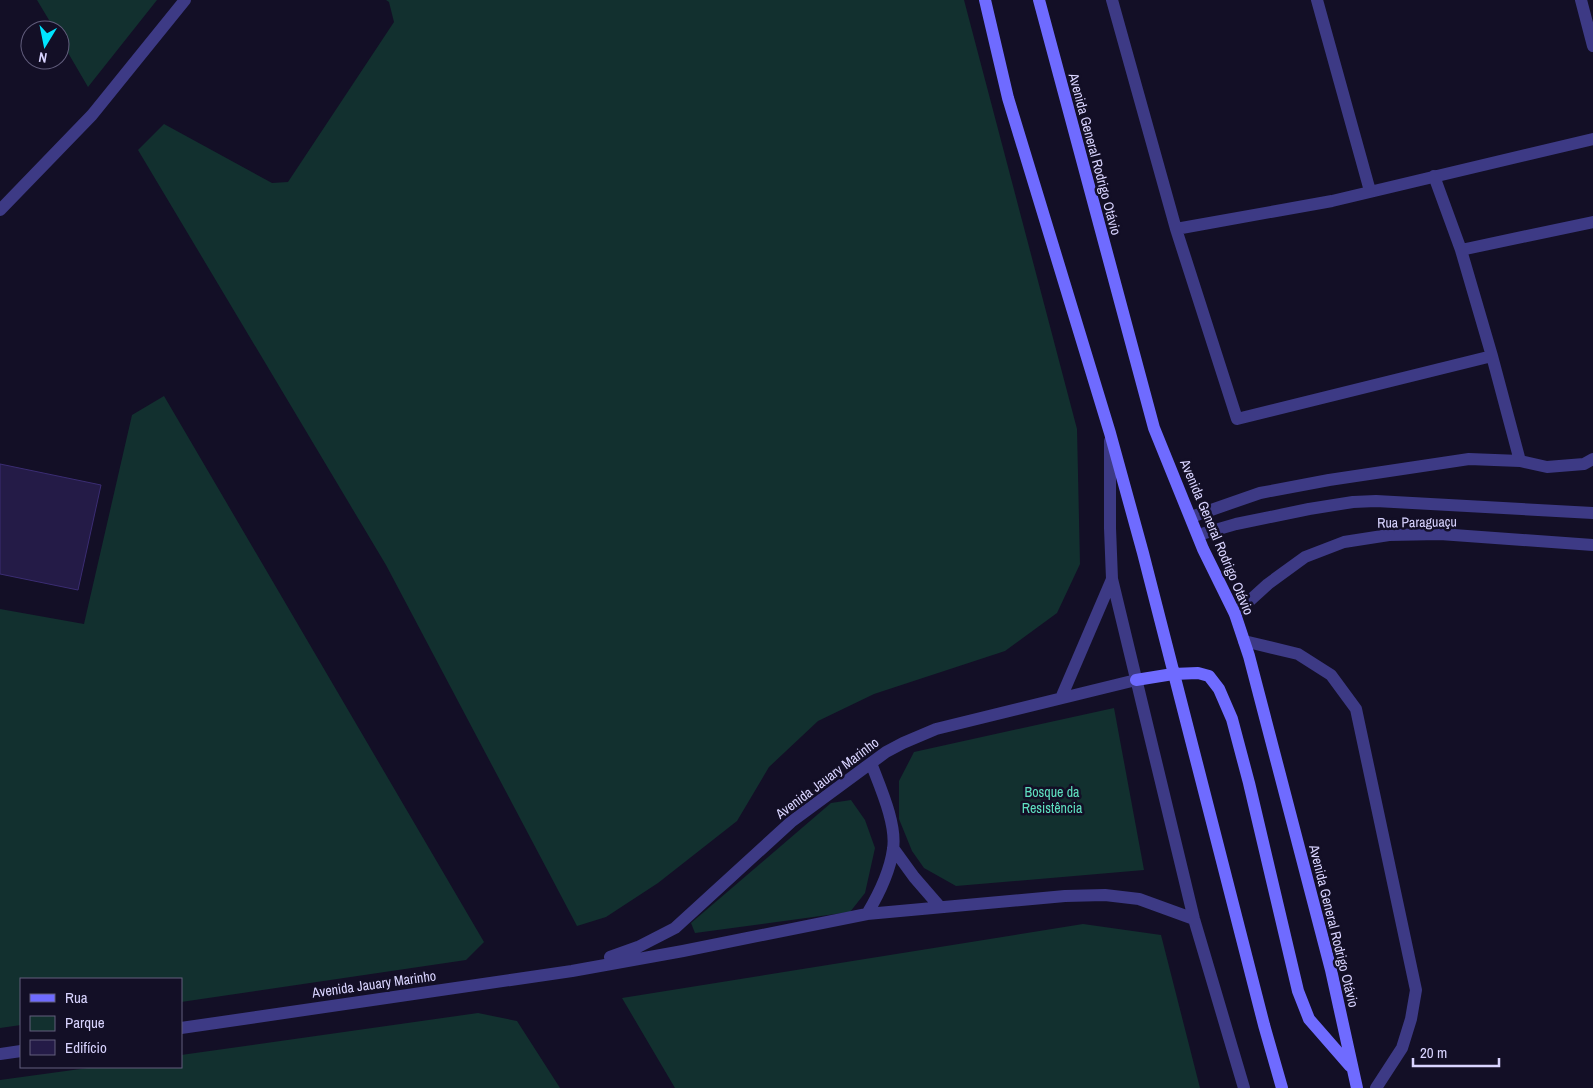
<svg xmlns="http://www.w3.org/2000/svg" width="1593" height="1088" font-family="'Archivo Narrow',sans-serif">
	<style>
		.green { fill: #12302f }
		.building { fill: #241b47; stroke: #3b2d73 }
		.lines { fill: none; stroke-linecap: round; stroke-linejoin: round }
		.service { stroke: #3d3a85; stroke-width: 12 }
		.minor { stroke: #3d3a85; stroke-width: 12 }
		.tertiary { stroke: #3d3a85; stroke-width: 12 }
		.secondary { stroke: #6f6bff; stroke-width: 12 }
		.labels { text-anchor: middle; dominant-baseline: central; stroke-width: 5; stroke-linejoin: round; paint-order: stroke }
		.street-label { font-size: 14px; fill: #d9d4ff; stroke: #130f26 }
		.park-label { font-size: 14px; fill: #5fe0c0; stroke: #130f26 }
	</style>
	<rect width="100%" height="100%" fill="#130f26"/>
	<path class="green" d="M37,0H157L88,87L60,39V30H55Z
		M386,0H964L1077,429L1080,564L1057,613L1005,651L874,694L818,721L769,767L737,821L658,883L606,917L577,926L386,565L138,150L164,124L272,183L288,182L394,22L389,2Z
		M164,396L484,942L466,960L181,1002V979H21V1025L0,1028V609L84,624L132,415Z
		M1114,708L1144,870L956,886L924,868L912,851L899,819V781L914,752Z
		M851,800L865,820L875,848L865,893L850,912L695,933L691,923L831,803Z
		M1083,924L1161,935L1200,1088H675L622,998Z
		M478,1013L517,1021L560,1088H0V1080L95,1067H181V1055Z"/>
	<path class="building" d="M0,464L101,485L78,590L0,574Z"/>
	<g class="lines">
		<path class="service" d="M1112,0L1176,229
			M1317,0L1370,191
			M1581,0L1593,46
			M1434,176L1461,250
			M0,210L92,115L185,0
			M1492,356L1237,419L1176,229L1332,201L1593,139
			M1520,461L1492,356L1461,250L1593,222
			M1191,517L1260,493L1329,480L1469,459L1520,461L1547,467L1584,464L1593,459
			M1198,535L1236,524L1309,509L1353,502L1376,501L1593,513
			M1244,641L1298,654L1331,675L1356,709L1416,990L1411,1019L1402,1048L1376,1088"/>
		<path class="minor" d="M1235,614L1268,584L1305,557L1344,542L1389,535L1440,534L1593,545"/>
		<path class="tertiary" d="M1110,441V528L1112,579L1194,919L1244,1088
			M1061,698L1112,579
			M893,848L914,877L940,907
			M867,914C879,894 890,872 893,849C897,824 880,787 871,763
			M610,957L638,947L675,928L791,822L886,752L903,743L936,729L1136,680
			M181,1028L572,971L683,951L867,914L1065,896L1105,895L1139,899L1194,919
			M0,1054L21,1051"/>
		<path class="secondary" d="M985,0L1008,98L1110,433L1143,553L1264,1025L1282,1088
			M1039,0L1154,428L1203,549L1235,614L1249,656L1331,970L1357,1088
			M1136,680L1173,674L1198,673L1209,676L1219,689L1232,719L1249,783L1298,991L1309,1019L1350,1066"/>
	</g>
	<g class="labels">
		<g class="street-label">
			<text transform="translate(1095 154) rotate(75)">Avenida General Rodrigo Otávio</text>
			<text transform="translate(1417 522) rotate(-1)">Rua Paraguaçu</text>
			<text transform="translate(1217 537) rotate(67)">Avenida General Rodrigo Otávio</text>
			<text transform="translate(827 778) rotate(-37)">Avenida Jauary Marinho</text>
			<text transform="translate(1334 926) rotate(76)">Avenida General Rodrigo Otávio</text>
			<text transform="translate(374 984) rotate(-8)">Avenida Jauary Marinho</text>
		</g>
		<g class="park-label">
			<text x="1052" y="792">Bosque da<tspan x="1052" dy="16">Resistência</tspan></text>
		</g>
	</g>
	<rect x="20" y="978" width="162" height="90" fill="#130f26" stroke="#625e7d"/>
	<rect x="30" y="994" width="25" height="8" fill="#6f6bff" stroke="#625e7d"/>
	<text x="65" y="1003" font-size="15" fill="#d9d4ff">Rua</text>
	<rect x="30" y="1016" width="25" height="15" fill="#12302f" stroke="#625e7d"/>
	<text x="65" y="1028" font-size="15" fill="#d9d4ff">Parque</text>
	<rect x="30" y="1040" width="25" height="15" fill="#241b47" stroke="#625e7d"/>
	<text x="65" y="1053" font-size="15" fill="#d9d4ff">Edifício</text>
	<g transform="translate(45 45) rotate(190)"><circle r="24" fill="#130f26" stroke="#625e7d"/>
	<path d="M0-4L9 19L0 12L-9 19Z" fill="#00e5ff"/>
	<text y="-8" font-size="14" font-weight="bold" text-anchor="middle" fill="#d9d4ff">N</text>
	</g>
	<path d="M1413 1058v8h86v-8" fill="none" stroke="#d9d4ff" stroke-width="2.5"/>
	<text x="1420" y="1058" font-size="15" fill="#d9d4ff" stroke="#130f26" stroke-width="4" paint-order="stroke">20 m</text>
</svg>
